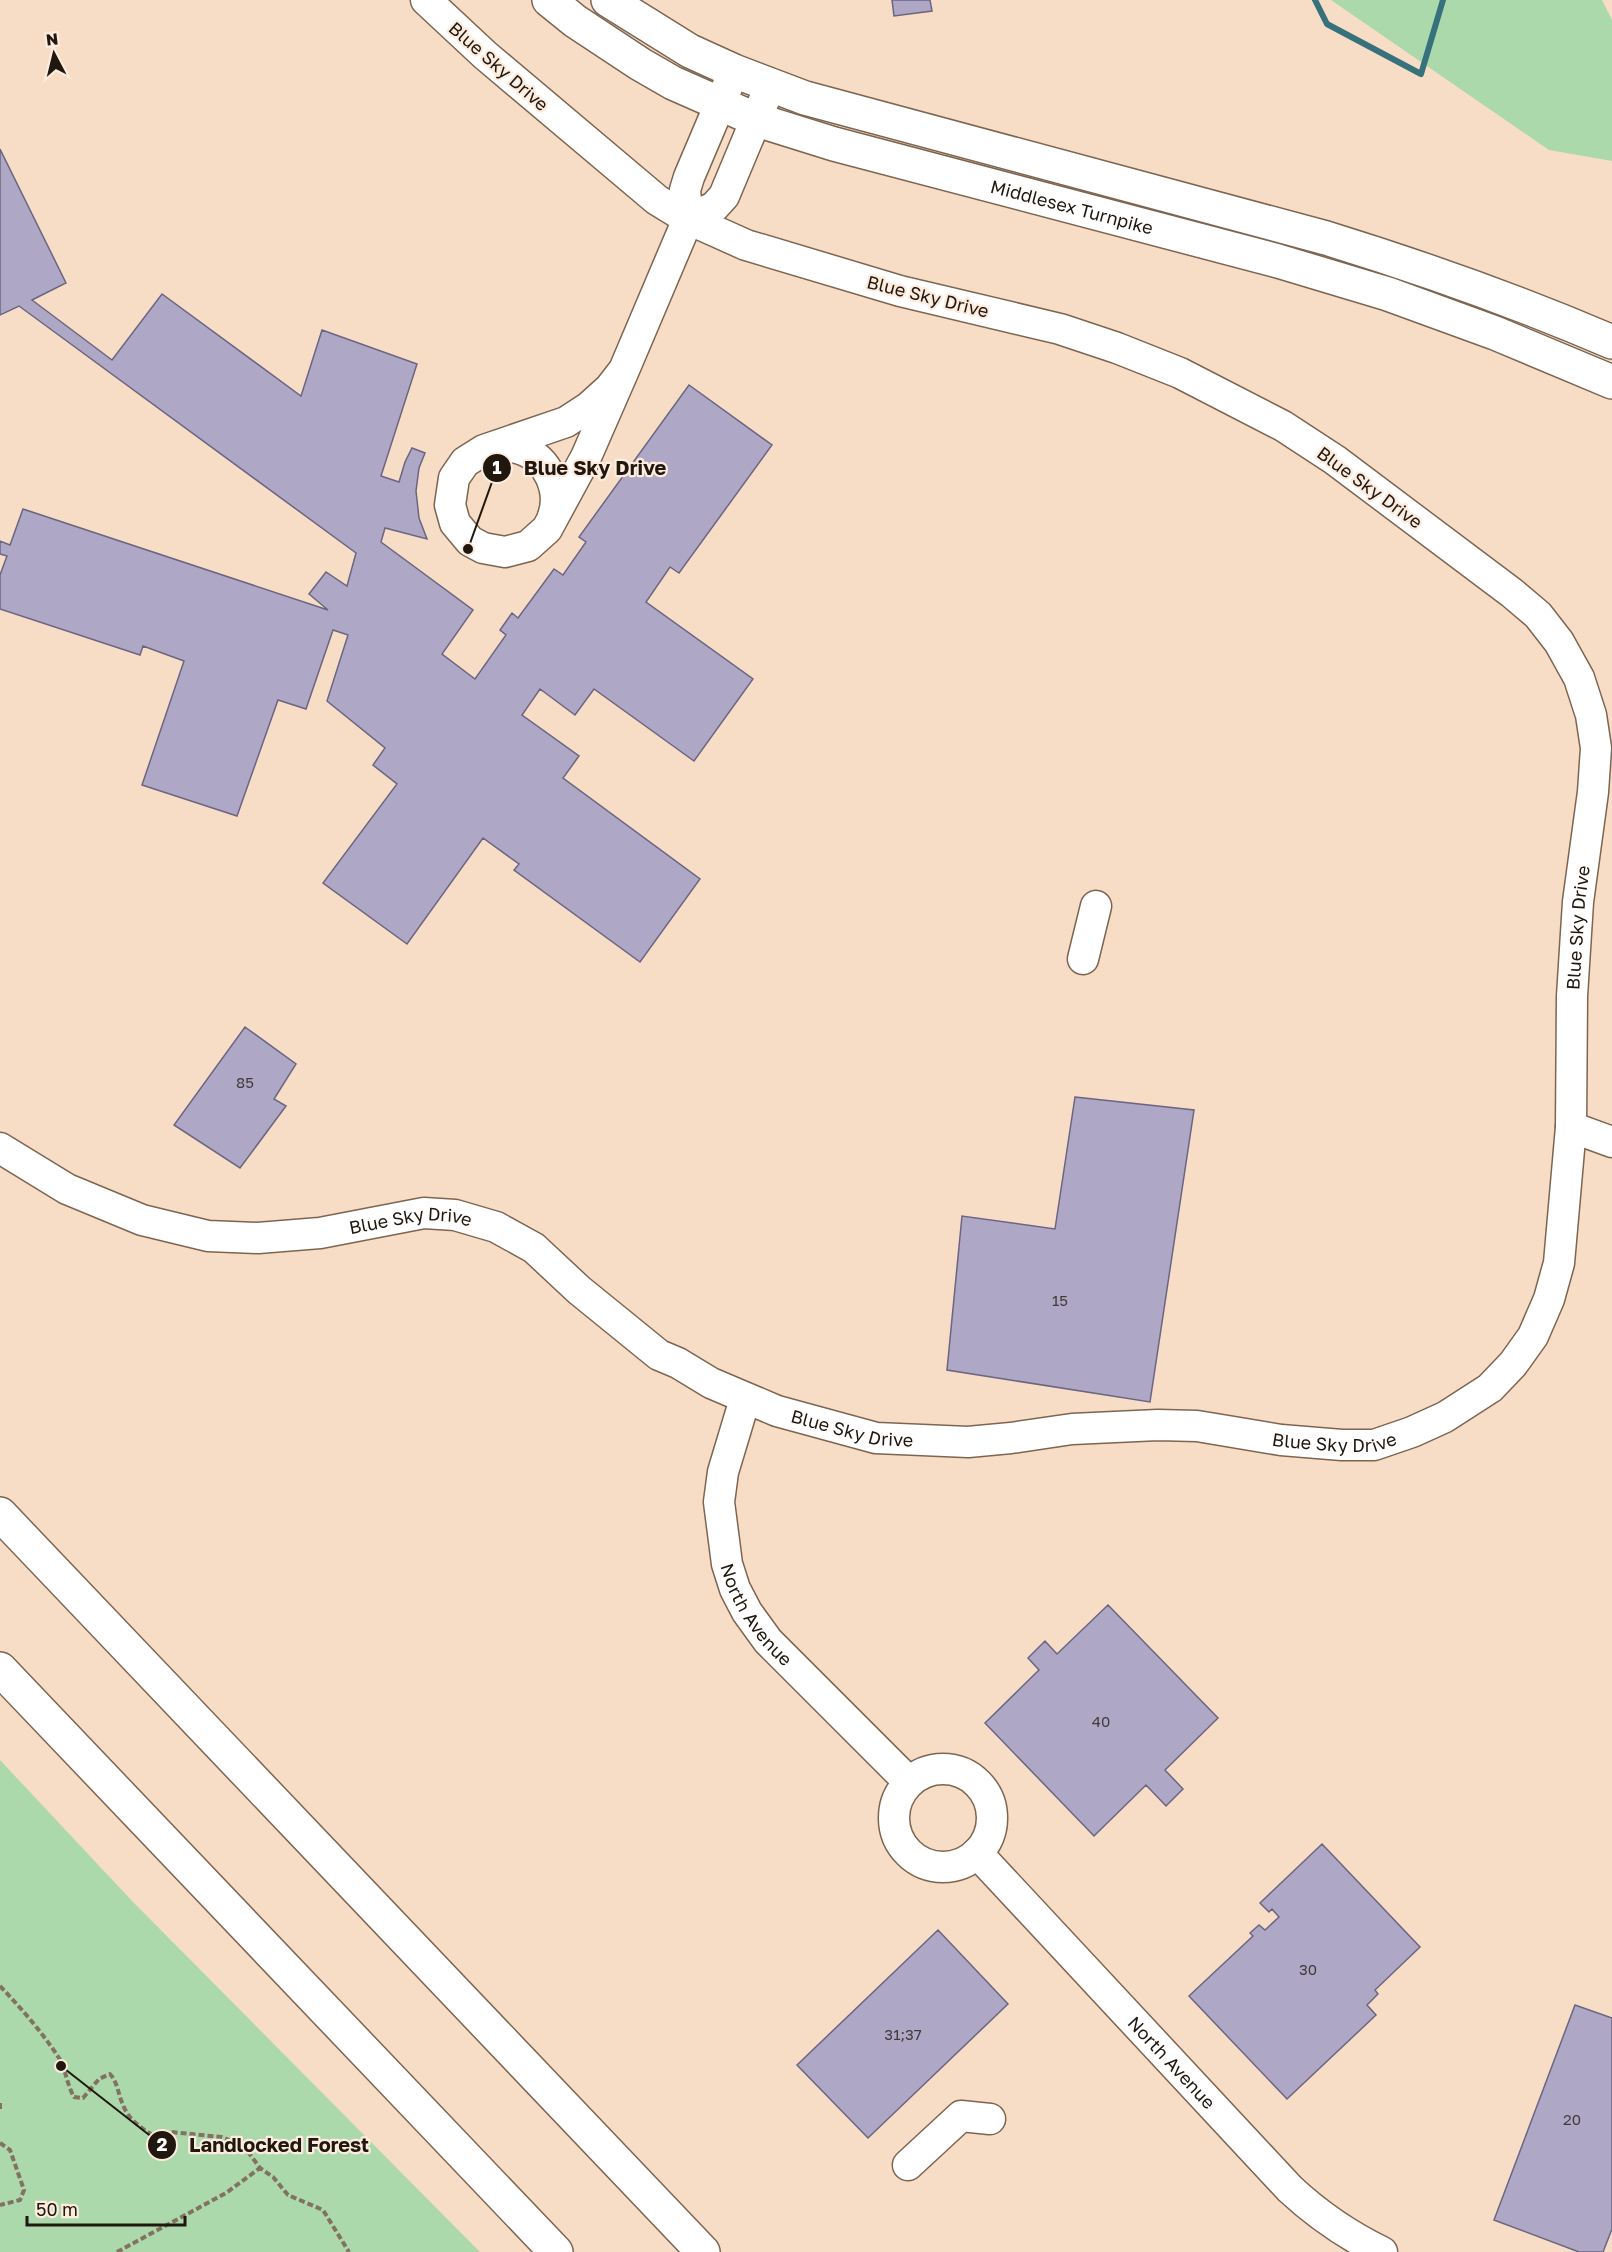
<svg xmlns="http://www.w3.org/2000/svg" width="1612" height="2252" font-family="'Golos Text',sans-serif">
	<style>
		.green { fill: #abd9ab }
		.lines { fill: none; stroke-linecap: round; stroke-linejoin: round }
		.stream { stroke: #36717c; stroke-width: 6 }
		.building { fill: #aea8c6; stroke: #6b6581; stroke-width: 1.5 }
		.minor-casing { stroke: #7d6551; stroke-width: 33 }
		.major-casing { stroke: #7d6551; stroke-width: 36 }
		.highway-casing { stroke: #7d6551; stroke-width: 36 }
		.path { stroke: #837162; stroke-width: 4; stroke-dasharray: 6 3; stroke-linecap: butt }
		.minor { stroke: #fff; stroke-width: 30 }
		.major { stroke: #fff; stroke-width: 33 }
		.highway { stroke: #fff; stroke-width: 33 }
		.labels { text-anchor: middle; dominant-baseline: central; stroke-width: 4.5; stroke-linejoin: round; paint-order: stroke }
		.number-label { font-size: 15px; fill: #443b3d }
		.street-label { font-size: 18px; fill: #20170f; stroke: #fdecde }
		.leader { fill: none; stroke: #20170f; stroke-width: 2 }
		.callout-dot { fill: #20170f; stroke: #fdecde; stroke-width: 2 }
		.mark-label { font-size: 18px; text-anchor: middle; font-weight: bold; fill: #fff }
		.callout-label { font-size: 20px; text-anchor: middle; font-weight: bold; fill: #20170f; stroke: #fdecde; stroke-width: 4.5; stroke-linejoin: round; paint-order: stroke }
	</style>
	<rect width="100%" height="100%" fill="#f8ddc6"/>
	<path class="green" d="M1331,0H1602L1612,20V161L1549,150Z
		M0,1760L133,1902L480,2252H0Z"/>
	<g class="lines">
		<path class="stream" d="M1315,0L1327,24L1421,74L1443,0"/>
	</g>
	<path class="building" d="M892,0H930L932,11L894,16Z
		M0,149L66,283L32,300L112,360L162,294L301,396L322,330L417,364L381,476L399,482L405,462L412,448L425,453L419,468L416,491L419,518L427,539L385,528L381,542L473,610L442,654L475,679L506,635L500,630L512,613L518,618L554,569L563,575L586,542L579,537L689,385L772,445L679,573L670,567L646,602L753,679L694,761L594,689L575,715L540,689L522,715L579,756L563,778L700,879L640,962L514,870L519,864L483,838L407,944L323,883L397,784L373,765L385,748L327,701L348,635L333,630L306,709L278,700L237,816L142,785L184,661L143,646L140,655L0,609V575L7,556L0,554V541L10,545L23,509L328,610L309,594L326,572L347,586L356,553L19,306L0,315Z
		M245,1027L296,1064L274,1099L286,1106L240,1168L174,1125Z
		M1075,1097L1194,1110L1150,1402L947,1370L962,1216L1055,1229Z
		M1108,1605L1218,1718L1165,1770L1183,1789L1166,1806L1146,1785L1094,1836L985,1723L1039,1670L1028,1658L1045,1641L1057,1654Z
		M1322,1844L1420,1947L1375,1990L1378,1994L1367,2005L1376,2015L1287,2099L1189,1996L1253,1936L1250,1933L1259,1925L1265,1930L1279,1917L1272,1909L1269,1912L1260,1903Z
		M938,1930L1008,2004L868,2138L797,2065Z
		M1575,2005L1612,2018V2229L1603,2252H1579L1494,2220Z"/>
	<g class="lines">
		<g class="minor-casing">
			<g id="minor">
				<path d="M688,219L714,207L724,196L770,86"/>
				<path d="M624,370L610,388L589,407L566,422L484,450L465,462L454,478L450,505L455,523L470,541L483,548L505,552L528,546L547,529L586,457L624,370L688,219L685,190L689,177L734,71"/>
				<path d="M495,447C505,447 514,446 523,450C548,459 562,491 553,516"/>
				<path d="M1083,959L1096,906"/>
				<path d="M1571,1127L1612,1142"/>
				<path id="s1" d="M0,1148L67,1189L142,1220L208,1236L258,1238L320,1233L424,1213L455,1215L496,1227L534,1248L579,1290L659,1355L678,1363L711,1383L777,1411L876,1438L968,1442L1011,1438L1072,1429L1158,1425L1197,1426L1281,1440L1342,1445H1374L1412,1432L1445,1417L1490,1388L1513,1364L1533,1336L1549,1299L1559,1263L1571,1127L1572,996L1578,902L1593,792L1596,748L1591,715L1579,678L1559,642L1538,615L1512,593L1335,460L1283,426L1180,373L1117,348L1060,329L900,291L746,245L688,219L657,200L485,55L426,0"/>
				<path id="s2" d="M745,1399L723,1472L719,1502L727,1564L735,1589L747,1612L768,1641L909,1782"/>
				<circle cx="943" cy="1818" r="49"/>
				<path id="s3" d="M977,1853L1290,2189C1319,2216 1347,2235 1382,2252"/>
				<path d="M908,2165L961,2116L990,2119"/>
			</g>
		</g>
		<g class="major-casing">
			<g id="major">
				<path id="s4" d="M549,0L575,21L640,64L673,83L757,120L834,144L1278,261L1388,294L1495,333L1612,382"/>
				<path d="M608,0L690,51L734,71L805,98L1326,238C1423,268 1519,302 1612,342"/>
			</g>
		</g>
		<g class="highway-casing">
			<path id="highway" d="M0,1514L703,2252
				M0,1669L556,2252"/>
		</g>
		<path class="path" d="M0,1986C21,2008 42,2032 59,2058C66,2070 67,2085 74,2097L83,2098L99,2079L110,2074C118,2083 118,2094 123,2105C129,2121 143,2129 157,2138L171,2132L221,2137L243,2145L260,2168L273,2177L288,2195L323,2210L349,2252
			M0,2103V2109
			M0,2143L10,2150L24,2190L20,2200L0,2205
			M117,2252L226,2193L260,2168"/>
		<use href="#minor" class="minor"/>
		<use href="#major" class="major"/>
		<use href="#highway" class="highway"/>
	</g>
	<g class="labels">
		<g class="number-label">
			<text x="245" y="1082">85</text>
			<text x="1060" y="1300">15</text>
			<text x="1101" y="1721">40</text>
			<text x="1308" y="1969">30</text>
			<text x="903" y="2034">31;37</text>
			<text x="1572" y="2119">20</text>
		</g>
		<g class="street-label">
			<text transform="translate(499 66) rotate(41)">Blue Sky Drive</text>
			<text stroke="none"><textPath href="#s4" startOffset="568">Middlesex Turnpike</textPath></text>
			<text transform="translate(928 296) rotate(14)">Blue Sky Drive</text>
			<text transform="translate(1370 487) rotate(36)">Blue Sky Drive</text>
			<text stroke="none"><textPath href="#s1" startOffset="2073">Blue Sky Drive</textPath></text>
			<text stroke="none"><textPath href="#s1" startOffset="432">Blue Sky Drive</textPath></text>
			<text stroke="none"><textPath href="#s1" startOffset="936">Blue Sky Drive</textPath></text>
			<text stroke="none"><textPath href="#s1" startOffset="1422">Blue Sky Drive</textPath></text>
			<text stroke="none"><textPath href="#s2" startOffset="228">North Avenue</textPath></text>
			<text stroke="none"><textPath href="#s3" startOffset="286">North Avenue</textPath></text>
		</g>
	</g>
	<path class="leader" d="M468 549L497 468M61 2066L162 2145"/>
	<g class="callout-dot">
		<circle cx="468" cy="549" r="6"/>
		<circle cx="61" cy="2066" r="6"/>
		<circle cx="497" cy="468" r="15"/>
		<circle cx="162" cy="2145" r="15"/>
	</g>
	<g class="mark-label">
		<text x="497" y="474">1</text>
		<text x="162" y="2151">2</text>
	</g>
	<g class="callout-label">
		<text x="595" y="475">Blue Sky Drive</text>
		<text x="279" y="2152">Landlocked Forest</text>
	</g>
	<g transform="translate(54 54) rotate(353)" stroke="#fdecde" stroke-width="4.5" paint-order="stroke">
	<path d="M0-4.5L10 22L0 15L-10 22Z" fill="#20170f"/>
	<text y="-9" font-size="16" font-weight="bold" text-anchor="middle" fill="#20170f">N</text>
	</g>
	<path d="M27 2216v9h158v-9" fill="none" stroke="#20170f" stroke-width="3"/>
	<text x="36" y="2216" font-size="18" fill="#20170f" stroke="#fdecde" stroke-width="4.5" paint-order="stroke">50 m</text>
</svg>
